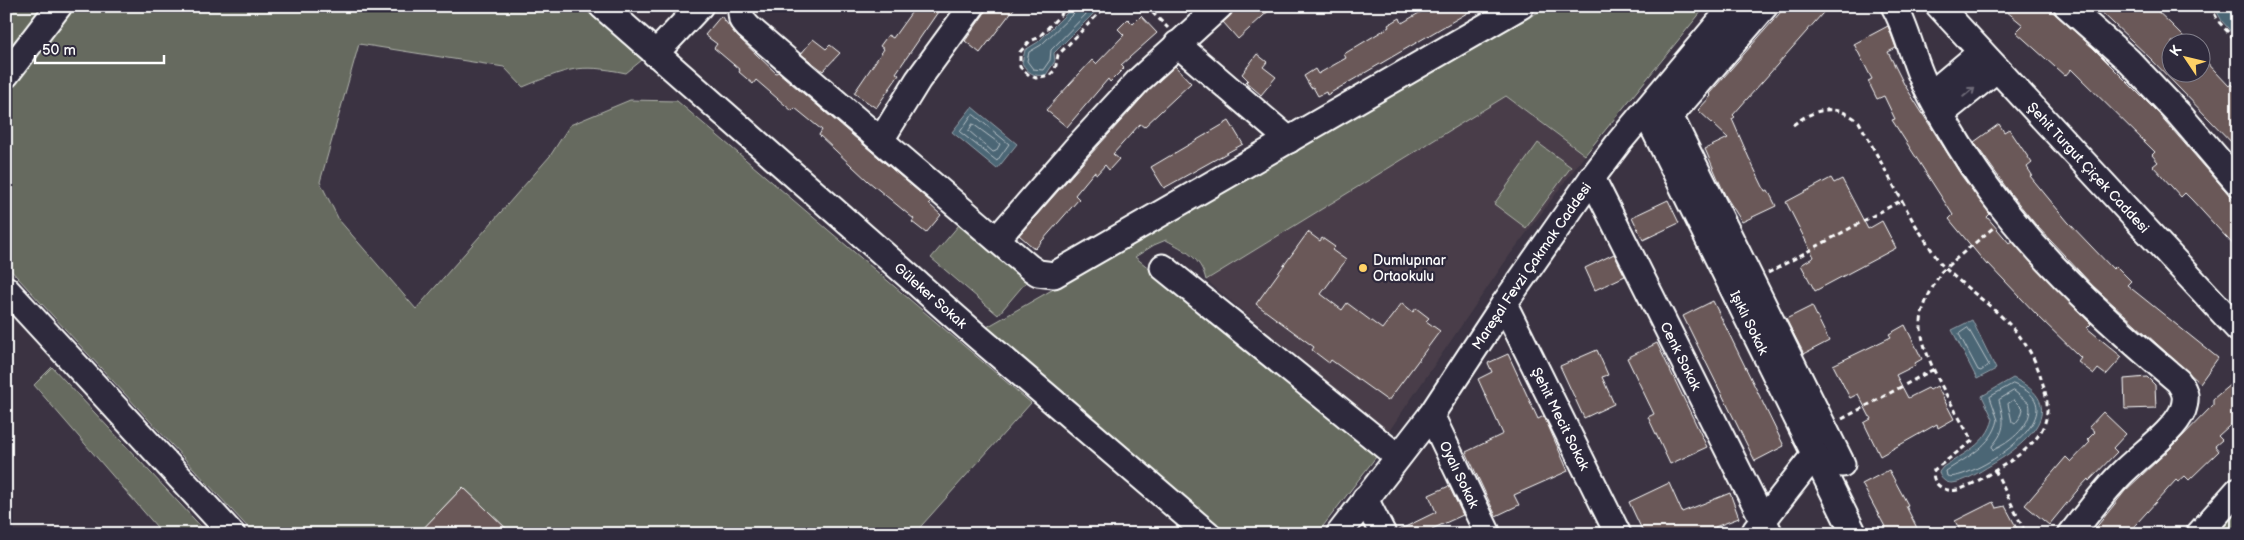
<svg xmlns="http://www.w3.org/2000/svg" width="2244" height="540" font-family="'Balsamiq Sans',sans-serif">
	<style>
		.built { fill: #493e49 }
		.green { fill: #666b5e; stroke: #b2b5ae }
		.water { fill: #4c6675; stroke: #94a3ac }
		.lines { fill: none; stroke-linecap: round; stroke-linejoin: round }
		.shore { stroke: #b7c2c8; stroke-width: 1 }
		.building { fill: #6a5958; stroke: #fff }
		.minor-casing { stroke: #fff; stroke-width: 29 }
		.path { stroke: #fff; stroke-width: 3; stroke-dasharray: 5 4; stroke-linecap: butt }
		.minor { stroke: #2f2a3d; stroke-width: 25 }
		.oneway { stroke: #6d6a77 }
		.poi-dot { fill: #ffd166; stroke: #2f2a3d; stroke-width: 2 }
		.labels { text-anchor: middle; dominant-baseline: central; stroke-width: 4.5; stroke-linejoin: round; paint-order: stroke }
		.street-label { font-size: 14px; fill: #fff; stroke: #2f2a3d }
		.poi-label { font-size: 14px; fill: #fff; stroke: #2f2a3d; text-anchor: start }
	</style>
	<rect width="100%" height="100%" fill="#3b3342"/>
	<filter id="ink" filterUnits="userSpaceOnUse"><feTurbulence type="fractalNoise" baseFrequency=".02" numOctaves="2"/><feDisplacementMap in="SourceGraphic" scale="10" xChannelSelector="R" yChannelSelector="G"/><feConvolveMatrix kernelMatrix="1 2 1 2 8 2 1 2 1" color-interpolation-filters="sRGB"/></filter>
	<g filter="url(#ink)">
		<path class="built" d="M1506,96L1585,155L1509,256L1387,434L1206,280Z"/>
		<path class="green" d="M6,6H581L642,60L626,73C578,63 567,69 523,87L504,67L359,44L320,182L339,220L416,309L550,156L570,125L630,100L677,101L1031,403L914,534H512L463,487L418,534H254L6,265Z
			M1549,6H1706L1585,155L1506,96L1206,280C1201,258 1185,250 1166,240L1154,245L1135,257L1379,453L1317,534H1226L987,327Z
			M1538,143L1571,167L1526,228L1494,204Z
			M959,225L1026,282L998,315L931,258Z
			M52,367L208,534H163L34,385Z
			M2238,509V534H2216Z"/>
		<path class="water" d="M1074,6H1101L1054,53L1055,61L1046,75C1034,77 1028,73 1022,63L1025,50L1038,42Z
			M2214,6H2238V40L2222,21Z
			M972,107L1017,144L997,169L952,132Z
			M1972,320L1996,369L1977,379L1952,330Z
			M2013,378C2072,406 2027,444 1991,465C1979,472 1965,482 1952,483C1945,483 1940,478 1939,472L1943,467C1963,454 1987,444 1993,419L1982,396Z"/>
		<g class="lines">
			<path class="shore" d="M1077,6L1075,12L1041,45L1029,52L1027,61L1033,69L1043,70L1050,60L1051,50L1094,6
				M974,115L1009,144L997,161L960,132L971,116Z
				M973,124L1000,144L996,151L993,152L969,131Z
				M1968,328L1989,365L1981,371L1978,370L1959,334Z
				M2013,384C2088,411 1966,484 1947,476L1946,471C1967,457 1992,446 1998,420L1990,397Z
				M2014,391L2029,403C2035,423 2010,443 1993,450L1992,446C2007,429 2004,420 1999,400Z
				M2014,400L2023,409L2021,416L2015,424L2012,422L2008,404Z"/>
		</g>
		<path class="building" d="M916,6H942L896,73L899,75L876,108L854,93L884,49L880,46L888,35L893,38Z
			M986,6H1016L980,53L965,41L984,14Z
			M1234,6H1274L1238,39L1223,22L1230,16Z
			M1431,6H1479L1327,95L1326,92L1318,96L1313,87L1311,88L1304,76L1315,69L1318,74L1346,58L1344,54L1389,27L1388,25L1400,18L1402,23Z
			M1786,6H1829L1733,115L1735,117L1732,119L1749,158L1765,191L1768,190L1776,206L1742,222L1725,195L1705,149L1728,138L1698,110L1711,96L1709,94Z
			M2000,6H2046L2092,47L2159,114L2238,205V250L2192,200L2185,193L2181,197L2153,166L2158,162L2152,155L2155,152L2071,69L2065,76L2016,32L2023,25Z
			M2095,6H2152L2171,24L2189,42H2172V72H2202V57L2229,86L2231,84L2238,92V149L2150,58Z
			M721,16L737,36L776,73L778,72L931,202L929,204L941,215L926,233L912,222L914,219L868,181L819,135L822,130L795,108L792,111L756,80L753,84L739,72L740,70L714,48L717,44L705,35Z
			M1141,16L1157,33L1121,65L1124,68L1110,82L1108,79L1067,127L1046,110L1092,60L1096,64L1124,35L1118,29L1128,19L1133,24Z
			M1888,26L1896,48L1888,52L1904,84L1961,175L1990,214L1987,217L2009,243L2012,241L2091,324L2087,328L2122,357L2106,375L2098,369L2094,374L2078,362L2081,358L2037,315L1988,263L1987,265L1949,219L1953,215L1892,120L1895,119L1884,96L1877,99L1868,81L1872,79L1854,44Z
			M813,39L826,49L830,45L840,53L823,71L801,54Z
			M1257,54L1267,62L1263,67L1276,77L1261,95L1246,82L1248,80L1242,74Z
			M1175,66L1191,83L1144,127L1140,124L1113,154L1119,159L1109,170L1105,165L1097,174L1094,172L1075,195L1079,199L1035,249L1019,235L1089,156L1149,90Z
			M1229,121L1243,144L1164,188L1151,167Z
			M1999,124L2004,132L2009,129L2032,163L2027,167L2032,175L2030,176L2068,222L2113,269L2116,266L2131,281L2127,285L2218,358L2200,383L2093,286L2036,225L2010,193L1974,142Z
			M1831,178L1834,183L1842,179L1868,229L1882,221L1896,248L1815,291L1801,265L1814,257L1786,202Z
			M1668,200L1679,223L1643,240L1632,217Z
			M1308,232L1320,241L1322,238L1335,247L1332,250L1346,260L1321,294L1342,310L1347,303L1382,329L1402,303L1413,312L1416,308L1429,318L1426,321L1440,331L1388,401L1331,360L1329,363L1312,350L1314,347L1256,304Z
			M1614,254L1625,276L1595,290L1585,268Z
			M1713,301L1784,446L1755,461L1683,316Z
			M1812,306L1829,341L1804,354L1786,319Z
			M1905,325L1922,359L1915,363L1916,365L1896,375L1908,398L1928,388L1930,390L1937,386L1954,419L1938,428L1937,424L1880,456L1864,423L1871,419L1858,394L1850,398L1833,365L1891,337L1889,334Z
			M1657,343L1707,447L1670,464L1648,417L1654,414L1627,358Z
			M1597,350L1608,375L1602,377L1614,404L1584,418L1560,366Z
			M1508,354L1538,419L1544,416L1568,471L1514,495L1519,505L1496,516L1466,452L1503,434L1478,379L1492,372L1488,363Z
			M2147,377L2155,385L2156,408L2125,409L2124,379Z
			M2238,378V418L2218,436L2222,440L2215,446L2219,451L2189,480L2185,476L2178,482L2176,480L2127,534H2091L2125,491L2174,445L2213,405V399Z
			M2103,412L2126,434L2113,448L2117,452L2089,481L2088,479L2076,492L2049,525L2025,505L2066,457L2071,462L2090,442L2087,440L2095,432L2089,427Z
			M1889,470L1908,505L1906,506L1920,534H1889L1862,484Z
			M1669,483L1682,512L1730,493L1739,518L1715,527L1717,534H1644L1629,502Z
			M1449,486L1463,515L1432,529L1434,534H1397V531L1436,512L1429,495Z
			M463,487L512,534H418Z
			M1993,502L1996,508L2005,506L2020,534H1962L1955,521Z"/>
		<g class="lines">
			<g class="minor-casing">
				<g id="minor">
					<path id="s1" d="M602,6L978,337L1208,534"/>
					<path d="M740,6L742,20L748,27L1029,267L1038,273L1054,275L1521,6"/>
					<path d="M1765,6L1670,116L1842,464"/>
					<path d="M1894,6C1906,27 1911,51 1920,73C1928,93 1939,112 1950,130C2009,232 2090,307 2178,381C2186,392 2187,398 2183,410C2173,433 2139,455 2121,474C2103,492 2087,514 2071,534"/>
					<path id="s2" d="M1939,6L2238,329"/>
					<path d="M2067,6L2128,60L2178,113L2238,183"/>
					<path d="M1177,44L1289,140"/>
					<path d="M655,54L700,6"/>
					<path d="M6,75L59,6"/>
					<path d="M1931,94L1981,52"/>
					<path id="s3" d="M1645,111L1854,534"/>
					<path d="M1941,114L1997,69"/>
					<path d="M881,140L918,80L972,6"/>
					<path id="s4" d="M1592,178L1770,534"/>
					<path d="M997,239L1078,146L1139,80L1220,6"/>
					<path d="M1163,267L1398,457"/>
					<path d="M6,289L232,534"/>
					<path id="s5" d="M1504,304L1618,534"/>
					<path id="s6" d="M1431,415L1488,534"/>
					<path d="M1365,499L1383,534"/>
					<path d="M1755,531L1815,454"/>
					<path id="s7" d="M1339,534L1431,415L1504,304L1592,178L1620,141L1733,6"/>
					<path d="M2199,534L2238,490"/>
				</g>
			</g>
			<path class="path" d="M1069,6L1038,38L1030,41L1020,52V67L1029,75L1036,78L1050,75L1055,70L1058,55L1106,6
				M1146,6L1168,28
				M2210,6L2219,22L2238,43
				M1793,125C1815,108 1837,103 1859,122L1913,221L1940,263C1961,285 1987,301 2008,323C2024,339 2036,359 2042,381C2045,391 2048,401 2047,411C2046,444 2005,464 1981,479C1974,483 1965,488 1957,490C1944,493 1930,483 1934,470L1972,441C1956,410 1919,355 1921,322C1922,304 1933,287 1941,272L1951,263L1993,228
				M1768,273L1902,200
				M1842,419L1934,369
				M1995,470L2026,534"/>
			<use href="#minor" class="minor"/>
		</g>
		<defs><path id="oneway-shaft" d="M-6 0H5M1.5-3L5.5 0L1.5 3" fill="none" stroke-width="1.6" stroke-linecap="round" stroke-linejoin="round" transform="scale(1.25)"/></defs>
		<use class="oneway" href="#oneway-shaft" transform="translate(1969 92) rotate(-39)"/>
	</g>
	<circle class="poi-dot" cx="1363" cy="268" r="5"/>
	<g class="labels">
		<g class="street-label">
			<text stroke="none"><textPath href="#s2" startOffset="220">Şehit Turgut Çiçek Caddesi</textPath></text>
			<text stroke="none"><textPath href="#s7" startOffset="330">Mareşal Fevzi Çakmak Caddesi</textPath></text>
			<text stroke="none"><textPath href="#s1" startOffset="438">Güleker Sokak</textPath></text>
			<text stroke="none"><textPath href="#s3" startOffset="236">Işıklı Sokak</textPath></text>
			<text stroke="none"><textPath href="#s4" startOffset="199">Cenk Sokak</textPath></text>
			<text stroke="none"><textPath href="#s5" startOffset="128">Şehit Mecit Sokak</textPath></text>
			<text stroke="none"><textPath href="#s6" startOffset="66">Oyalı Sokak</textPath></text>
		</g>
		<g class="poi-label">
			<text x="1373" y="260">Dumlupınar<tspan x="1373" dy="16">Ortaokulu</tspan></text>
		</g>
	</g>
	<rect width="2244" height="540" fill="none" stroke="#2f2a3d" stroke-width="25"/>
	<rect x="12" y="12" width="2219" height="515" fill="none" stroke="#fff" stroke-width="2" filter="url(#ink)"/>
	<g transform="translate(2186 58) rotate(305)"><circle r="24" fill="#2f2a3d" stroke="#827f8b"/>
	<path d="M0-4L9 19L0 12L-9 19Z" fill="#ffd166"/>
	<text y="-8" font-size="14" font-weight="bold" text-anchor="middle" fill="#ffffff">K</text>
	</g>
	<path d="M35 55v8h129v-8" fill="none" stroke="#ffffff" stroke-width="2.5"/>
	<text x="42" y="55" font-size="15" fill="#ffffff" stroke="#2f2a3d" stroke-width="4" paint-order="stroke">50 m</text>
</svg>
